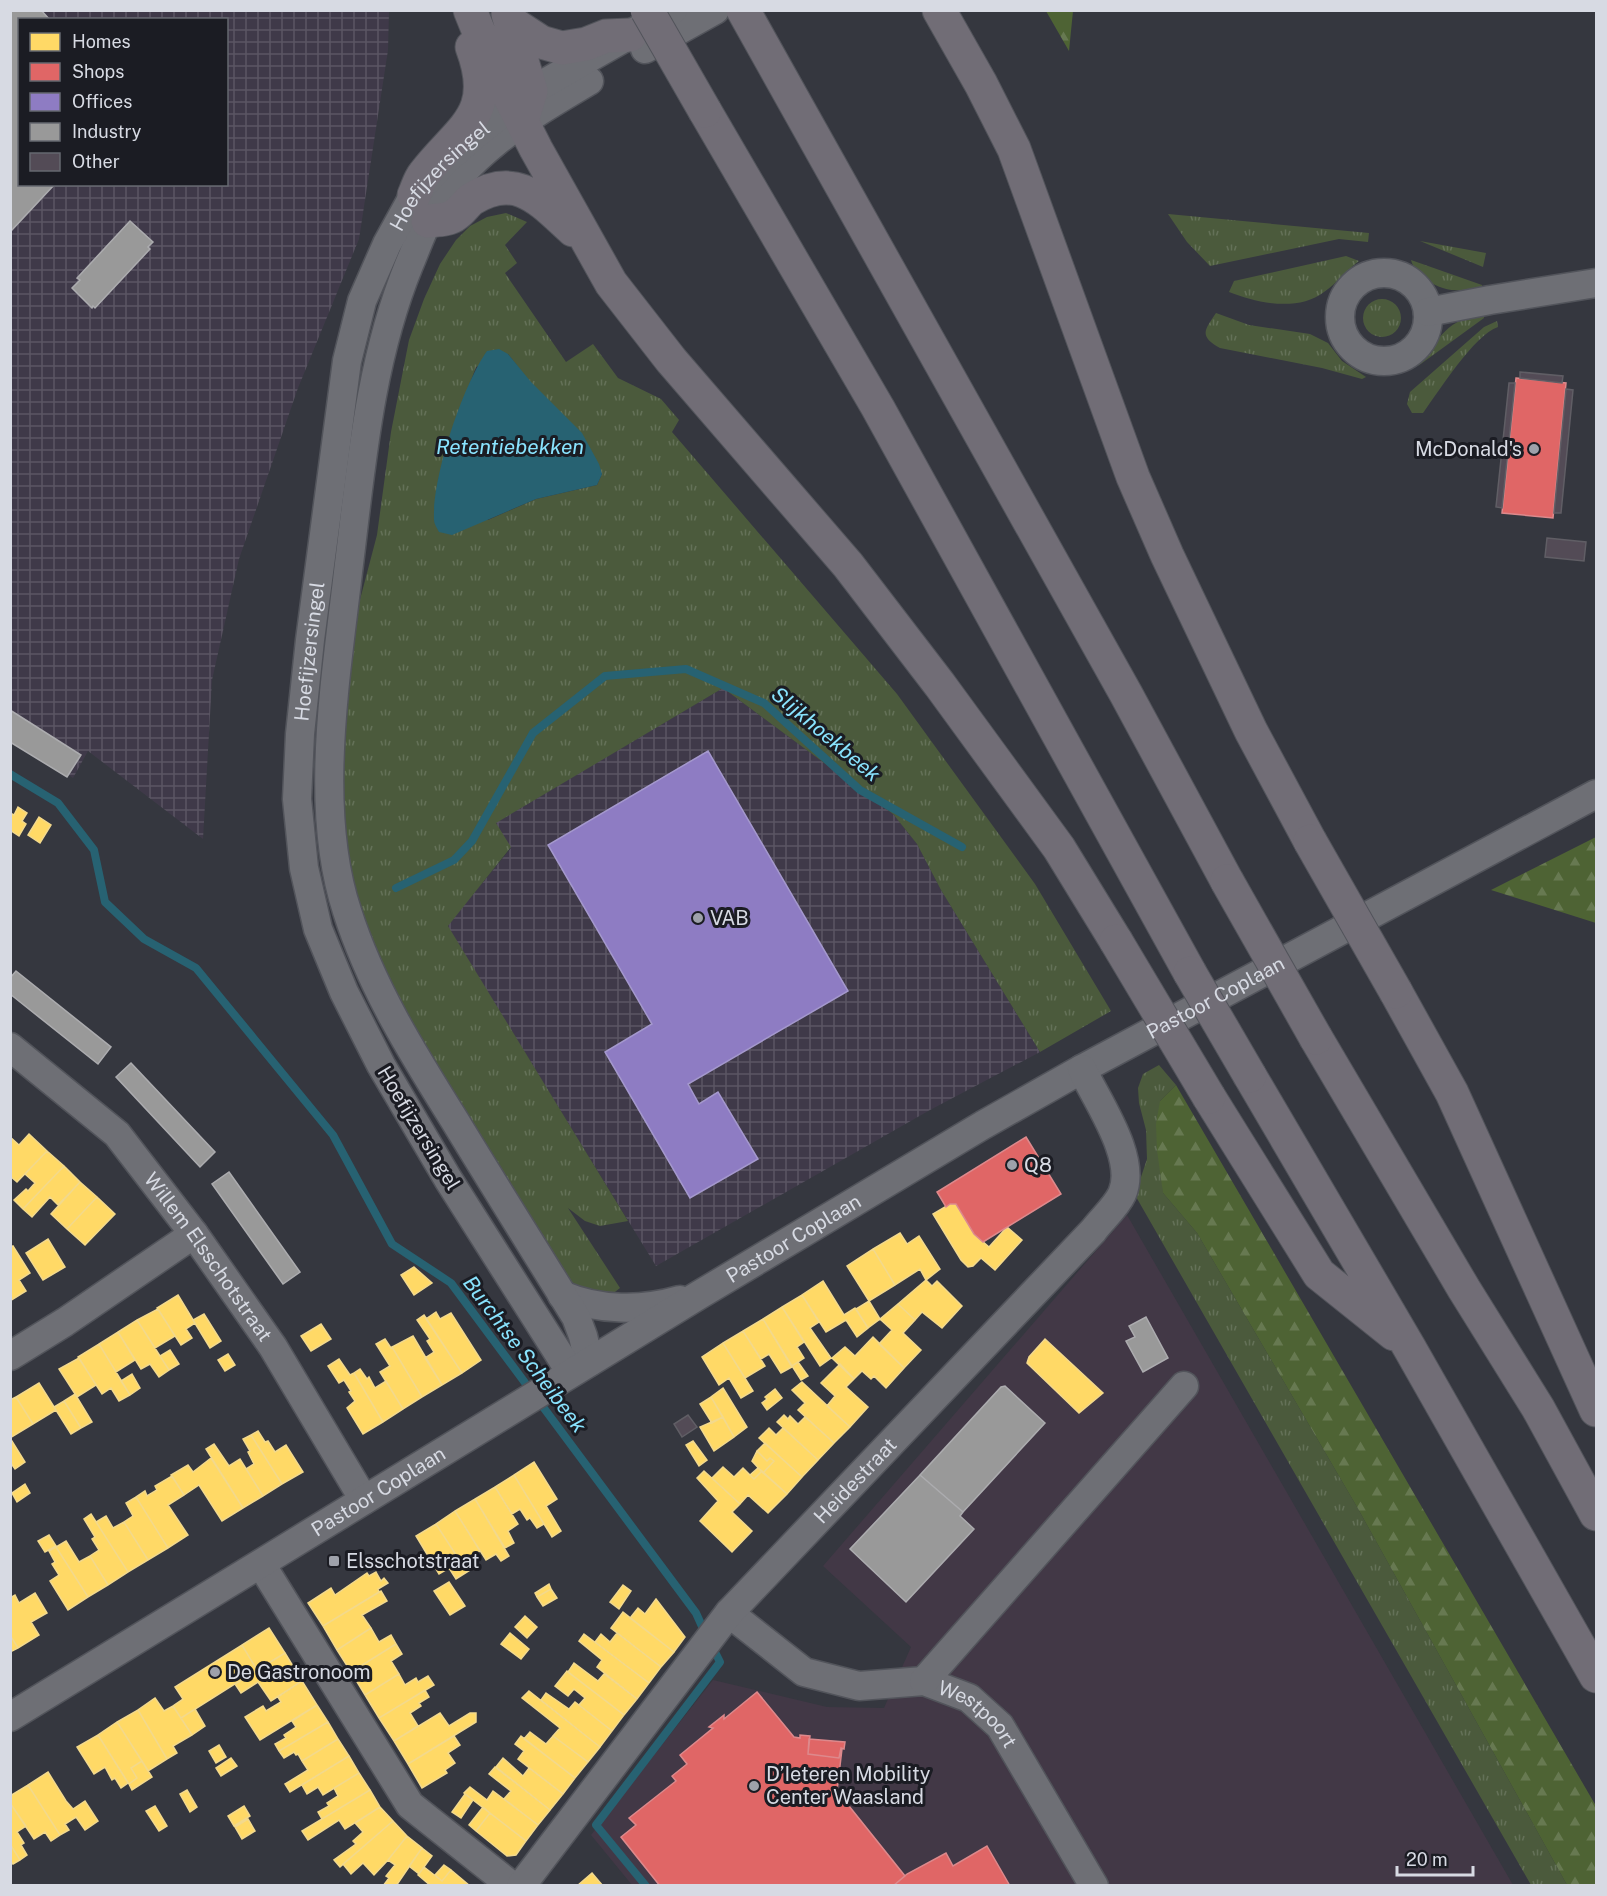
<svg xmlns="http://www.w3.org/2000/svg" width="1607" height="1896" font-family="'Public Sans',sans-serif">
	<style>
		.commercial { fill: #423846 }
		.industrial { fill: url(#industrial-grid); fill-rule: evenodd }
		.grass { fill: url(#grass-tufts); fill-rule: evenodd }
		.forest { fill: url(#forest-firs) }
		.water { fill: #276272 }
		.homes { fill: #ffd966; stroke: #f3d98c; stroke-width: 1.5 }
		.shops { fill: #e06666; stroke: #dd898c; stroke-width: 1.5 }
		.offices { fill: #8e7cc3; stroke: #a498cd; stroke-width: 1.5 }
		.industry { fill: #999; stroke: #acacaf; stroke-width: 1.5 }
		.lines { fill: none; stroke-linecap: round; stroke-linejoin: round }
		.stream { stroke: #276272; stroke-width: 8 }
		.building { fill: #534b56; stroke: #605e65; stroke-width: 1.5 }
		.minor-casing { stroke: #52545b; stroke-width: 31 }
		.highway-casing { stroke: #52545b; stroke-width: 35 }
		.minor { stroke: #6e6f75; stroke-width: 28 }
		.highway { stroke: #716d76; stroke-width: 33 }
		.highway-bridge-casing { stroke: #52545b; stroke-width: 35; stroke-linecap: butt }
		.highway-bridge { stroke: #716d76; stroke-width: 33 }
		.poi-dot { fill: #9ea1aa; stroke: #1b1c23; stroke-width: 2 }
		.labels { text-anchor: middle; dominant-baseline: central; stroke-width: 6; stroke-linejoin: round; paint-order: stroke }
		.street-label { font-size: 20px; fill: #d7dae3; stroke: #1b1c23 }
		.poi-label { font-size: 20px; fill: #d7dae3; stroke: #1b1c23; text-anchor: start }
		.water-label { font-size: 21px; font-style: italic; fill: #89e3fe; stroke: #1b1c23 }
	</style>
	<defs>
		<pattern id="industrial-grid" width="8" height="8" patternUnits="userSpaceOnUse" patternTransform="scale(1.5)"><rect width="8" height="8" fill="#3f3949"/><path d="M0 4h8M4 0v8" fill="none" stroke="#5a5563"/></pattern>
		<pattern id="grass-tufts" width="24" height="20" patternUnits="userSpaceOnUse" patternTransform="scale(1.5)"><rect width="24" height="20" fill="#4b5a3c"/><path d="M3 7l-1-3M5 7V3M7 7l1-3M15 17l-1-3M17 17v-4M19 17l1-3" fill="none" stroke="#647158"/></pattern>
		<pattern id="forest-firs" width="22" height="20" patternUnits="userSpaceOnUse" patternTransform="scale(1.5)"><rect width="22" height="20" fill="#4e6334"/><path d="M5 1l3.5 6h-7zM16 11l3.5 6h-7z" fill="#677951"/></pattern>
	</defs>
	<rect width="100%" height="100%" fill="#35373f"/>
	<path class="commercial" d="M1127,1215L1513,1885H632L591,1835L713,1680L827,1707L884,1708L911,1647L823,1566Z"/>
	<path class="industrial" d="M10,11H389L388,50L359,239L298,388L239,559L212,680L203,839L88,751L73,778L11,738ZM20,20H226V184H20Z
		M723,688L893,814L917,844L941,890L1040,1052L930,1110L656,1266L447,926L511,848L495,823Z"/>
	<path class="grass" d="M506,213L527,222L505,245L517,263L505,273L566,362L593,344L618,378L661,399L679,420L672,432L897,694L1035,884L1111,1011L1040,1052L941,890L917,844L893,814L723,688L496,823L511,847L448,926L628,1221L600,1226L585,1221L568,1208L620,1288L611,1295L576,1287L560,1269L381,973L354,900L343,836L340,766L352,630L377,535L391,432L409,340L424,299L440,264L456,240L470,226L487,217ZM508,354L602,474L597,485L536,499L488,520L438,481L452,431L476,367Z
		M1168,214L1369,233L1368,242L1339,239L1210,266L1187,242Z
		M1420,241L1486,253L1483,267Z
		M1346,256L1359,261C1347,270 1337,283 1324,292C1298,312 1257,303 1229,292L1234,281Z
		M1411,260L1482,285V289C1461,291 1443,293 1426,279C1420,274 1413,268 1411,260Z
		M1363 318a19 19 0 1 1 38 0a19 19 0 1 1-38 0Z
		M1216,313L1249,325L1310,334L1328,343L1342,361L1366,377L1362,379L1322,368L1220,348C1199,336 1204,331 1216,313Z
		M1484,314V318L1418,366C1438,339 1448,318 1484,314Z
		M1497,321L1498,327C1474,335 1439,391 1423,413H1412L1407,404L1410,392L1484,327Z
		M1159,1065L1176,1085L1160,1101L1163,1193L1197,1233L1357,1507L1567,1885H1531L1135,1195L1147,1159L1146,1130L1139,1103L1138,1088L1143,1074Z"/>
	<path class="forest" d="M1046,11H1073L1069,51Z
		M1596,837V923L1491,890Z
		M1176,1085L1596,1806V1885H1567L1357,1507L1197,1233L1163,1193L1157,1150L1156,1124L1160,1101Z"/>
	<path class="water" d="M499,349L508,354L531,382L582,433L599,464L602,474L597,485L536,499L452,535L439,532C437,528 434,524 434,520C432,477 463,385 487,351Z"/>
	<path class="homes" d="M18,807L27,813L22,821L26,824L19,836L10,830V816L12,814L14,815Z
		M39,817L51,825L40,843L28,835Z
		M29,1134L47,1151L17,1182L10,1176V1137L19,1145Z
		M47,1151L64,1166L23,1209L14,1200L26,1189L28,1191L35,1183L25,1174Z
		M64,1166L80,1182L58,1205L50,1197L32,1217L23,1209Z
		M80,1182L97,1197L67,1229L51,1214Z
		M97,1197L115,1214L85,1245L67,1229Z
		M950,1204H956L974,1234L989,1247L1007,1227L1022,1240L995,1270L981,1258L973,1266L968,1267L961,1260L933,1214Z
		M900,1233L907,1244L919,1236L940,1269L926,1280L920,1269L895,1285L873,1249Z
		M48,1239L65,1267L43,1280L26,1253Z
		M13,1246L30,1273L19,1280L26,1291L10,1301V1247Z
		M873,1249L895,1285L869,1301L847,1266Z
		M414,1267L432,1283L414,1295L401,1275Z
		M926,1280L932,1286L937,1281L962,1306L942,1328L922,1312L915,1320L898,1304Z
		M823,1281L844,1315L855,1308L868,1328L857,1337L846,1320L826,1332L802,1295Z
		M178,1295L195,1323L186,1329L192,1338L181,1345L157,1308Z
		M802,1295L819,1322L810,1328L831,1358L820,1366L782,1307Z
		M869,1301L880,1319L868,1328L856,1309Z
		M898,1304L915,1320L903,1333L921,1350L904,1368L879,1344L892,1330L880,1319Z
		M782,1307L804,1342L797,1347L804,1358L792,1366L763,1319Z
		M158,1309L175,1336L155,1348L137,1320Z
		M436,1312L440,1319L451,1313L481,1360L462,1373L426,1319Z
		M204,1314L221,1341L210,1348L193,1320Z
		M424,1315L462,1373L442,1385L425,1358L434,1352L427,1341L430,1339L417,1320Z
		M763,1319L792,1367L781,1373L769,1354L761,1359L743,1331Z
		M137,1320L169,1370L159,1377L150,1364L141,1369L118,1332Z
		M321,1324L331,1339L311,1351L301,1336Z
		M743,1331L765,1366L745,1378L723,1343Z
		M118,1332L135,1360L116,1372L99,1344Z
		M413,1336L442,1385L422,1397L392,1347Z
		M873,1337L904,1368L886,1388L874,1376L871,1379L862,1371L854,1379L832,1358L845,1347L855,1356Z
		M385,1339L391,1348L392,1347L422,1397L403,1409L380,1372L390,1366L376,1344Z
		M1045,1339L1103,1393L1079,1413L1027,1363L1029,1357Z
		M723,1343L753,1391L741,1398L729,1378L719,1385L702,1357Z
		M99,1344L130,1395L119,1401L111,1388L102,1394L78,1357Z
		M170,1350L179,1364L169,1370L160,1356Z
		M228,1354L235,1365L225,1371L218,1360Z
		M79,1358L96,1385L77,1397L59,1369Z
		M339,1359L350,1375L354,1373L383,1422L363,1434L347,1408L355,1401L349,1392L351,1391L344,1380L339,1383L328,1366Z
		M798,1362L808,1376L801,1380L792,1366Z
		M840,1364L854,1379L846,1387L868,1407L850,1427L827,1406L835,1396L821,1383Z
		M360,1369L367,1379L369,1377L375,1388L386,1381L403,1409L383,1422L354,1373Z
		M132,1374L140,1388L130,1395L121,1381Z
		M802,1382L850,1427L834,1443L798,1410L805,1403L792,1390Z
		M39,1383L56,1410L33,1424L16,1397Z
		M723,1388L747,1427L734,1437L711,1397Z
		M775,1389L782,1398L767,1410L762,1403L767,1399L765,1397Z
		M75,1394L92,1422L81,1428L64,1401Z
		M16,1397L33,1424L10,1438V1400Z
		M711,1397L723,1417L712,1423L700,1404Z
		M64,1401L81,1428L71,1434L54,1407Z
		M784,1415L788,1419L790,1416L798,1424L805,1417L834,1443L818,1460L777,1422Z
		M723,1417L734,1437L714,1451L700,1427Z
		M769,1428L776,1435L783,1428L818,1460L802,1477L759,1438Z
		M258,1431L265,1442L268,1441L275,1452L286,1445L303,1472L282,1484L251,1435Z
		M251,1435L282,1484L263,1496L246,1469L254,1464L248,1452L250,1451L243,1439Z
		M10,1438L25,1462L15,1469L10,1462Z
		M693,1441L707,1460L699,1466L686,1445Z
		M765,1443L802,1477L787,1494L763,1473L774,1461L770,1458L767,1461L757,1451Z
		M214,1444L229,1466L240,1459L263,1496L243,1508L206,1449Z
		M757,1451L767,1461L770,1458L774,1461L763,1473L752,1461Z
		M211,1458L243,1508L222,1521L199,1485L184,1495L171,1475L188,1465L193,1472Z
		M534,1462L557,1499L546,1506L561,1531L552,1537L514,1475Z
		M723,1467L734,1477L743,1468L754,1479L762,1471L787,1494L768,1513L748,1495L740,1504L712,1478Z
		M758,1468L762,1471L754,1479L750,1475Z
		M704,1471L740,1504L732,1512L752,1531L732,1552L700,1521L718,1501L697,1478Z
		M514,1475L544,1524L537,1528L530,1518L527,1520L520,1509L512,1514L495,1487Z
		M172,1476L184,1495L168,1505L188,1535L168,1548L136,1497L145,1491L147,1496L157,1490L155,1486Z
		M25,1484L30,1493L17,1502L12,1493Z
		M495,1487L518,1524L508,1531L514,1543L505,1548L475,1499Z
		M136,1497L168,1548L148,1560L124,1522L133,1516L126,1503Z
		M475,1499L509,1556L501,1561L496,1554L486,1560L455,1511Z
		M455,1511L480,1551L469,1558L475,1567L467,1572L436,1524Z
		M91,1514L128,1572L108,1585L90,1556L99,1550L92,1539L95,1537L84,1519Z
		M106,1516L113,1528L124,1522L148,1560L128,1572L96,1522Z
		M436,1524L467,1572L456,1579L449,1568L439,1574L416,1536Z
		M49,1535L56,1546L45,1552L38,1541Z
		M66,1541L79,1562L90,1556L108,1585L88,1597L56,1547Z
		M56,1547L88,1597L68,1610L50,1581L59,1575L52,1564L55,1562L49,1551Z
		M376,1572L381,1581L384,1578L388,1583L378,1589L379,1592L323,1626L308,1603L331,1588L335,1595L367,1573L369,1576Z
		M449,1582L465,1606L450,1615L434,1591Z
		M549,1584L551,1589L537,1597L535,1593Z
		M623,1585L631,1591L619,1609L610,1602Z
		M551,1589L557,1598L543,1606L537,1597Z
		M381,1591L387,1601L362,1615L371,1628L337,1650L323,1626Z
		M35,1593L47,1613L31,1622L39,1635L18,1648L10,1635V1598L15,1595L19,1603Z
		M656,1599L685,1637L674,1652L630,1618L638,1608L645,1614Z
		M623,1612L674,1652L661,1667L611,1628Z
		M525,1616L537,1627L527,1638L515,1627Z
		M269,1628L285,1653L257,1670L242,1645Z
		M371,1628L379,1642L391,1635L396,1644L351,1672L337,1650Z
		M510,1633L529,1649L521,1659L501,1644Z
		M617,1633L661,1667L649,1683L595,1642L601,1634L610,1642Z
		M584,1634L649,1683L637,1699L597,1667L602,1660L579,1641Z
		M10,1635L18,1648L10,1652Z
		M396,1644L402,1654L391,1661L399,1674L365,1695L351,1672Z
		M242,1645L257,1670L181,1718L173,1706L183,1699L175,1687Z
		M285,1653L302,1681L271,1701L258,1682L241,1693L235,1684Z
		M574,1663L598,1681L604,1674L637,1699L624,1715L568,1672Z
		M567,1671L624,1715L612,1731L579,1705L585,1698L574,1689L568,1696L555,1686Z
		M399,1674L405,1685L416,1678L418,1682L428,1676L434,1685L379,1718L365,1695Z
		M302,1681L317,1705L260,1740L245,1717L263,1706L266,1711L281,1702L278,1697Z
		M425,1690L429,1697L419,1703L421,1706L410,1713L418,1726L394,1741L379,1718Z
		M529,1691L600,1747L588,1762L553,1736L560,1728L522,1698Z
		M546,1693L569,1709L575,1702L612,1731L600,1747L541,1700Z
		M155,1698L164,1711L173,1706L192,1735L173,1746L177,1753L167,1759L138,1710Z
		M317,1705L328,1722L279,1751L275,1744L286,1738L284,1735L296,1727L292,1721Z
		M195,1709L205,1726L192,1735L181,1718Z
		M138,1710L167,1759L148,1771L117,1722Z
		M440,1713L449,1726L470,1713H476V1722L408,1764L394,1741Z
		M117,1722L142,1761L131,1768L137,1778L129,1784L98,1735Z
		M328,1722L338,1739L302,1761L298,1754L296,1755L294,1752L284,1758L279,1751Z
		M530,1732L546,1744L553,1736L588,1762L575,1778L524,1739Z
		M98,1735L128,1783L121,1788L115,1778L112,1780L105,1767L94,1774L77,1747Z
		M454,1736L460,1745L448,1753L455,1763L445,1770L447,1773L422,1788L408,1764Z
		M521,1736L575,1778L563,1794L518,1759L524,1751L515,1744Z
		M338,1739L349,1756L290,1792L285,1784L308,1770L302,1761Z
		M219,1745L226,1757L216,1763L209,1751Z
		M349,1756L359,1773L323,1795L318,1787L307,1794L302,1785Z
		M231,1758L237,1766L221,1776L216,1768Z
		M503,1758L523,1776L529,1768L563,1794L550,1810L496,1767Z
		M142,1761L152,1777L132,1790L129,1784L137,1778L131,1768Z
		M495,1767L550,1810L538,1825L504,1799L511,1791L489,1774Z
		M48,1772L66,1801L73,1809L85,1801L98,1821L85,1830L76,1817L65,1824L69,1830L60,1835L28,1785Z
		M359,1773L370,1790L322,1819L318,1812L329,1806L327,1803L338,1796L334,1788Z
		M28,1785L60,1835L51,1841L45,1832L34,1839L10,1803V1796Z
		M470,1787L487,1800L493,1791L538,1825L526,1841L464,1793Z
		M187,1790L197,1807L190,1812L180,1794Z
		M370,1790L380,1807L345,1829L339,1820L308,1840L302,1831Z
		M465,1794L473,1800L461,1818L452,1812Z
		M10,1803L26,1826L17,1832L24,1843L21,1845L27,1855L20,1860L10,1844Z
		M155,1806L167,1826L159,1831L146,1811Z
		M244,1806L250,1816L234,1826L228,1816Z
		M380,1807L393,1821L340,1867L334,1860L356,1844L353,1841L363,1832L355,1823Z
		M483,1807L490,1813L476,1831L469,1825Z
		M490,1813L526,1841L516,1855L507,1856L476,1831Z
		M248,1819L255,1831L242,1839L235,1827Z
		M393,1821L407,1836L388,1860L374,1875L363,1863L351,1874L343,1864Z
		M407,1836L422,1848L396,1886H383L389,1878L386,1876L395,1865L388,1860Z
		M10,1844L20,1860L13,1864L10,1861Z
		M422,1848L432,1856L419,1874L409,1866Z
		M444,1865L451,1870L442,1881L435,1875Z
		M424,1867L442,1881L451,1870L470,1886H431L418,1875Z
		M592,1873L603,1886H577Z"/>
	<path class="shops" d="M1516,378L1566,383L1553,518L1502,513Z
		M1026,1137L1061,1194L983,1242L974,1234L956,1204H950L946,1207L937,1192Z
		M757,1692L794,1737L800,1738V1735L810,1736L808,1754L839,1758L842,1749L837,1791L905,1876L893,1886H660L621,1837L636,1825L629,1818L676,1781L672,1776L687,1764L680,1755L713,1728L709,1727L724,1715V1719Z
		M809,1739L845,1742L844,1749L841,1748L839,1758L808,1754Z
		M987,1846L1010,1886H893L907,1874L946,1853L953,1866Z"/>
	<path class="offices" d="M708,751L848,991L688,1084L699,1104L718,1092L758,1159L690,1198L605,1052L652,1024L548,845Z"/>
	<path class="industry" d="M10,10H41L50,20H20V184H55L10,232Z
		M130,221L153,242L148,247L150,249L95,308L93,306L92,308L72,288L80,280L77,278Z
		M10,710L81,755L67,777L10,742Z
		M16,971L111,1047L98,1064L10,994V978Z
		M131,1063L215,1152L200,1167L116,1077Z
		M229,1172L300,1272L283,1284L212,1184Z
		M1146,1317L1168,1358L1143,1372L1126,1341L1135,1337L1129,1326Z
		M1005,1386L1045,1423L963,1512L920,1475L1001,1387Z
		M920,1475L963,1512L960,1516L974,1529L906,1602L850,1549Z"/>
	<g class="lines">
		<path class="stream" d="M10,774L58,803L94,850L105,902L144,939L196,968L333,1135L392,1244L451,1283L696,1613L705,1633
			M396,888L454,860L472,841L533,733L605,676L686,669L764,703L860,790L962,847
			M646,1886L596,1825L720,1662L712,1646"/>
	</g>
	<path class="building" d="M1520,372L1563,376L1562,383L1520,378Z
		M1509,383H1515L1502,508L1496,507Z
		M1566,389L1573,390L1561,513H1554Z
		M1547,538L1586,542L1584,561L1545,557Z
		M688,1415L697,1427L682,1437L674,1424Z"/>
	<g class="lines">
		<g class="minor-casing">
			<g id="minor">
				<path d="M645,49L715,10"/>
				<circle cx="1384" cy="317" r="44"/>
				<path d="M1428,312L1490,300L1596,283"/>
				<path id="s1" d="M10,1047L117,1134L194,1234L273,1347L364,1500"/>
				<path d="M562,1295C599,1311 642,1311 680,1300"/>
				<path d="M10,1356L65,1322L194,1234"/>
				<path d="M589,1362L583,1336L576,1317C536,1252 495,1187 455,1121C413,1054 371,987 347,911C313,808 336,678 348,572C361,468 369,363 409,265C415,251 421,234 428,220C466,153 525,119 589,81"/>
				<path id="s2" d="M571,1373L448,1179L381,1065L344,992L318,929L304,868L297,799L300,734L310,640L347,361L362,301L387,244L414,195L445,161L475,135L531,91L673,10"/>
				<path d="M261,1564L410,1805L512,1886"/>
				<path id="s3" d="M729,1613L804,1672L859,1686L924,1681L969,1698L1000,1726L1094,1886"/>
				<path d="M924,1681L1184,1386"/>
				<path id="s4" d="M10,1717L699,1295L983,1125L1082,1069L1596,794"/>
				<path id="s5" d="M521,1886L729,1613L1093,1231C1102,1219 1116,1207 1122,1194C1138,1158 1096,1100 1082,1069"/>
			</g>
		</g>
		<g class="highway-casing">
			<path id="highway" d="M470,10L487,52L536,149L611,283L671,360L848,565L940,685L1059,848L1116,941
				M743,10L1126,694L1227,881
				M939,10L981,84L1014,149L1133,477L1167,555L1251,731L1310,841
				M508,14L531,91L522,121
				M512,23L541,42L562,48L586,44L606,36L630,35
				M705,111L878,408L1190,973
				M414,195C417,189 419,180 424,174C459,128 498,116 472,47
				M428,221C436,220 449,220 455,215C462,211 466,203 472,199C517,171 541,201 573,230
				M1396,992L1452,1093L1596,1410
				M1316,1038L1464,1289L1538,1408L1596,1514
				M1250,1076L1409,1347L1596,1676
				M1209,1097L1319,1274L1394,1334"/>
		</g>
		<use href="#minor" class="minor"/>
		<use href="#highway" class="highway"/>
		<g class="highway-bridge-casing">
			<path id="highway-bridge" d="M647,10L705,111
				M1310,841L1396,992
				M1227,881L1316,1038
				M1116,941L1209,1097
				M1190,973L1250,1076"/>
		</g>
		<use href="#highway-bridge" class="highway-bridge"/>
	</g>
	<g class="poi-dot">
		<circle cx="1534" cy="449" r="6"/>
		<circle cx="698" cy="918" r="6"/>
		<circle cx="1012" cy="1165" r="6"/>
		<rect x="328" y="1555" width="12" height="12" rx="3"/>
		<circle cx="215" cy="1672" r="6"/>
		<circle cx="754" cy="1786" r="6"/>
	</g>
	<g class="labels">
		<g class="street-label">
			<text stroke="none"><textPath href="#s2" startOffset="1296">Hoefijzersingel</textPath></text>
			<text stroke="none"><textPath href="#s2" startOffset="792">Hoefijzersingel</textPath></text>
			<text stroke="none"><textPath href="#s4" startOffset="1404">Pastoor Coplaan</textPath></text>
			<text transform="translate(419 1128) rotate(59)">Hoefijzersingel</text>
			<text stroke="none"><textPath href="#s4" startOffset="918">Pastoor Coplaan</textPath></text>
			<text stroke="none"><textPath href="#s1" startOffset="291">Willem Elsschotstraat</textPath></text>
			<text stroke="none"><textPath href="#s5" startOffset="526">Heidestraat</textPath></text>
			<text stroke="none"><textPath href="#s4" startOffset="432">Pastoor Coplaan</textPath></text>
			<text stroke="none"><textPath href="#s3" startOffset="282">Westpoort</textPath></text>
		</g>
		<g class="poi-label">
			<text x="1522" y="449" text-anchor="end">McDonald's</text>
			<text x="710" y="918">VAB</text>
			<text x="1024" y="1165">Q8</text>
			<text x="346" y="1561">Elsschotstraat</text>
			<text x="227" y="1672">De Gastronoom</text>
			<text x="766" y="1774">D’Ieteren Mobility<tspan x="766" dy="23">Center Waasland</tspan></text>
		</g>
		<g class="water-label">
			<text x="510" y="446">Retentiebekken</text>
			<text transform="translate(826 734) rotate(40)">Slijkhoekbeek</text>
			<text transform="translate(525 1354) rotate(53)">Burchtse Scheibeek</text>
		</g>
	</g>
	<rect width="1607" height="1896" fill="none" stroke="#d7dae3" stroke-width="24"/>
	<rect x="18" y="18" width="210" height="168" fill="#1b1c23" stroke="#666870" stroke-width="1.5"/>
	<rect x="30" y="33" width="30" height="18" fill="#ffd966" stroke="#666870" stroke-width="1.5"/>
	<text x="72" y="48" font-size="18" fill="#d7dae3">Homes</text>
	<rect x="30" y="63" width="30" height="18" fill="#e06666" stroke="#666870" stroke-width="1.5"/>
	<text x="72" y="78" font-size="18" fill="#d7dae3">Shops</text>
	<rect x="30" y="93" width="30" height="18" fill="#8e7cc3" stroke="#666870" stroke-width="1.5"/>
	<text x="72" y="108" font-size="18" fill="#d7dae3">Offices</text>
	<rect x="30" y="123" width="30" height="18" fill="#999999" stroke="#666870" stroke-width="1.5"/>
	<text x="72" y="138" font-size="18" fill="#d7dae3">Industry</text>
	<rect x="30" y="153" width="30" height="18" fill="#534b56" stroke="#666870" stroke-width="1.5"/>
	<text x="72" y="168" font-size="18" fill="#d7dae3">Other</text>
	<path d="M1397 1866v9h76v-9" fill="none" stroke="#d7dae3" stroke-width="3"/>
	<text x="1406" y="1866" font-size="18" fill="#d7dae3" stroke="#1b1c23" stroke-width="4.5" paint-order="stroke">20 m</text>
</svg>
